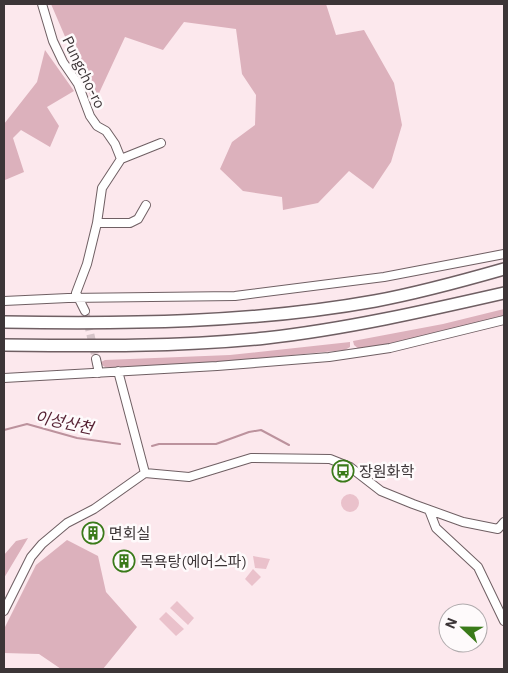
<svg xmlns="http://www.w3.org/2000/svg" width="508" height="673" font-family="'IBM Plex Sans','Noto Sans KR',sans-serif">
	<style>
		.green { fill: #eac1cb }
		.forest { fill: #dcb1bc }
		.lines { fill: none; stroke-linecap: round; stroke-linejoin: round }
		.stream { stroke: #bc929d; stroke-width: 2 }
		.minor-tunnel { stroke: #d6c4c9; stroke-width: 8; stroke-dasharray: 8 4; stroke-linecap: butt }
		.minor-casing { stroke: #6f5f63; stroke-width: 10 }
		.highway-casing { stroke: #6f5f63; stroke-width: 14 }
		.minor { stroke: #fff; stroke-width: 8 }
		.highway { stroke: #fff; stroke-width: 11 }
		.labels { text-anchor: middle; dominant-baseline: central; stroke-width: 5; stroke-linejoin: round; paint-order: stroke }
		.street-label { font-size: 15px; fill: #3c3537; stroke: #fefafb }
		.poi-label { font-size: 15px; fill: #3c3537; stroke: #fefafb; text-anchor: start }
		.water-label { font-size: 16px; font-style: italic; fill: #541f31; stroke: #fefafb }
	</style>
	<rect width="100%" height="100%" fill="#fce8ed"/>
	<path class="green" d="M341 503a9 9 0 1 1 18 0a9 9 0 1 1-18 0Z
		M253,556L270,559L266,569L255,568Z
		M253,569L261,577L252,586L245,579Z
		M177,601L194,618L188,625L170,608Z
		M166,612L184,629L176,636L159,619Z"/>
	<path class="forest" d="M51,4H326L336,35L364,30L394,83L402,125L391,162L373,189L349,171L318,203L283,210L282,197L243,191L220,169L232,142L255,125L256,95L242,74L236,29L184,22L163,50L125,37L94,104Z
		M45,50L74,91L47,107L59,126L50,147L21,130L13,138L24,172L5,180L4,124L37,82Z
		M504,309V316L403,341L359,349L354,345L353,341L443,324Z
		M350,342V347L345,350L230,361L131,367H105L99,363L105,360L230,355Z
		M28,538L4,578V555L16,541Z
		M67,540L98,556L106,592L137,627L103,669H61L39,654L4,653V629L36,565Z"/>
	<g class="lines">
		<path class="stream" d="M4,430L27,424L77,438L120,444
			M152,446L159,444H216L249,432L261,430L289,445"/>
		<path class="minor-tunnel" d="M85,311L96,359"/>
		<g class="minor-casing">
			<path id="minor" d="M42,4L53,41L63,62L78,84L90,116L97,126L106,131L115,144L121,159L102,188L97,223L87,264L76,293L85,311
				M121,159L161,143
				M97,223H130L138,219L146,205
				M4,301L68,298L235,296L384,277L504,254
				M96,359L99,373
				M118,371L145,473
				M4,378L217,366L329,357L390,348L504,320
				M429,510L436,528L478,567L504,621
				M4,611L31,557L42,544L67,523L94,509L145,473L189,477L251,458L330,459L350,467L381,491L413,504L463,522L498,529L504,522"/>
		</g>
		<g class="highway-casing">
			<path id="highway" d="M4,322C127,324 253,323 375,301C418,293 462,281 504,269
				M4,345C91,346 179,347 266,338C346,329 425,311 504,293"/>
		</g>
		<use href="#minor" class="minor"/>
		<use href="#highway" class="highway"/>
	</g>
	<defs>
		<g id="bus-ring" transform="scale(1.125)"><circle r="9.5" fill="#fefafb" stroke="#3a7a19" stroke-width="1.5"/><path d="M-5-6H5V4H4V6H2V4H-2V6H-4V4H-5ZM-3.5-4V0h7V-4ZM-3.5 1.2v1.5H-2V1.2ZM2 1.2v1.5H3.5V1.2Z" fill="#3a7a19"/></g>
		<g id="building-ring" transform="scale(1.125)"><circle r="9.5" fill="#fefafb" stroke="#3a7a19" stroke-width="1.5"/><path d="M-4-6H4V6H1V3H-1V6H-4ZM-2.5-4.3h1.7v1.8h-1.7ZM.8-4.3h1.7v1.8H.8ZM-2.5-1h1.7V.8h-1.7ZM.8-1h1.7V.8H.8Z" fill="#3a7a19"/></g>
	</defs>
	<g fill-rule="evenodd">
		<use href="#bus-ring" x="343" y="471"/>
		<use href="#building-ring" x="93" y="533"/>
		<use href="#building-ring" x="124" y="561"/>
	</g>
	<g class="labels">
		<g class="street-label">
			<text transform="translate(84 72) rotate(64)">Pungcho-ro</text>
		</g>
		<g class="poi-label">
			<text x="359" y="471">장원화학</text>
			<text x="109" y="533">면회실</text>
			<text x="140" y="561">목욕탕(에어스파)</text>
		</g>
		<g class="water-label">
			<text transform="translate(64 422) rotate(12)">이성산천</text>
		</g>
	</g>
	<rect width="508" height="673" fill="none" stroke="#3c3537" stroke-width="10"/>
	<g transform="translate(463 628) rotate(292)"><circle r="24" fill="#fefafb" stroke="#b0abad"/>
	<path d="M0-4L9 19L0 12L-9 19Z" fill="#3a7a19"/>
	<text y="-8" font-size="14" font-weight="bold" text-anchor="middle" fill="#3c3537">N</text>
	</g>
</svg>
